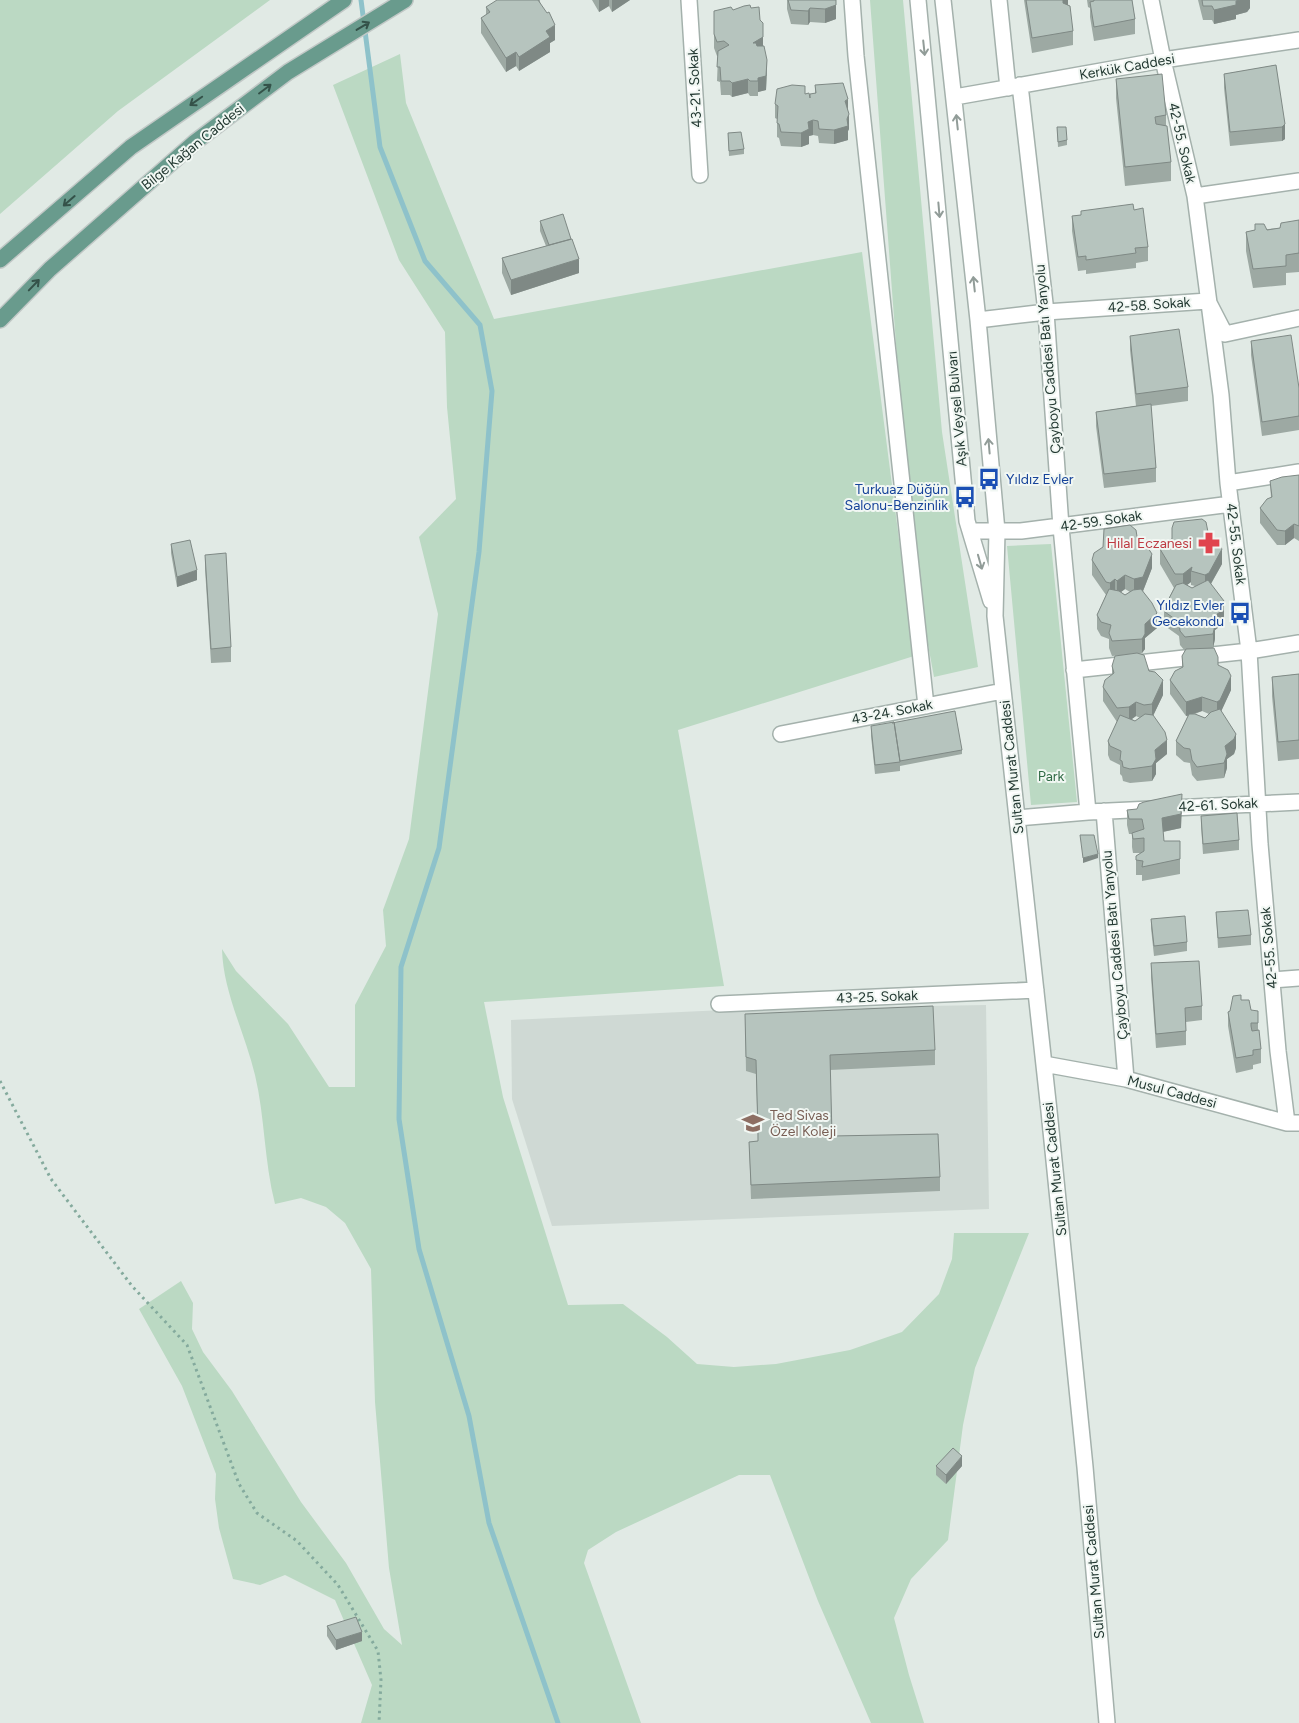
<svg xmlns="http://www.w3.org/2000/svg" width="1299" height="1723" font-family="Figtree,sans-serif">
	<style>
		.built { fill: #cfd9d4 }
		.green { fill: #bbd9c3 }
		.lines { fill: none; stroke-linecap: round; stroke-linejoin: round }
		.stream { stroke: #8ec2ca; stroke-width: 5 }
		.minor-casing { stroke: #a4b1ac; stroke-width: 18 }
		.major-casing { stroke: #c1c8c6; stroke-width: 18 }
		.path { stroke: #84aa9d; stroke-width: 3; stroke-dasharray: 2.5 4; stroke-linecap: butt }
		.minor { stroke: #fff; stroke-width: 15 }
		.major { stroke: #699b8d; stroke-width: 15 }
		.wall { fill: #9da9a3; fill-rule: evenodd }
		.shaded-wall { fill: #7f8985 }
		.building { fill: #b6c4be; stroke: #7f8985 }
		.oneway { stroke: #345249 }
		.oneway2 { stroke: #919c98 }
		.labels { text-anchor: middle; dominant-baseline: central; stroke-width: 4; stroke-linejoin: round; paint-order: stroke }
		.street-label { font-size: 14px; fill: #233932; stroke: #f1f7f3 }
		.transit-label { font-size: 14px; fill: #164399; stroke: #f1f7f3; text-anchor: end }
		.health-label { font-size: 14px; fill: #be3a42; stroke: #f1f7f3; text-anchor: end }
		.park-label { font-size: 14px; fill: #316b46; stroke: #f1f7f3 }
		.education-label { font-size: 14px; fill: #785e54; stroke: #f1f7f3; text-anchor: start }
	</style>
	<rect width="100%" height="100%" fill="#e1eae5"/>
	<path class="built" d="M986,1005L989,1209L552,1226L512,1099L511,1020L745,1009Z"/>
	<path class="green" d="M0,0H270L118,111L0,214Z
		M870,0H903L942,432L978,667L934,677L924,623L903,436Z
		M400,54L406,103L494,319L862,252L914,656L678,730L724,986L484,1002L503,1097L568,1305L623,1304L667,1337L697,1364L734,1367L776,1364L850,1350L902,1332L939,1294L952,1259L954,1233H1029L975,1368L963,1425L948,1540L911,1579L894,1618L909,1675L924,1723H871L818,1601L770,1475H739L616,1532L588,1550L584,1563L641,1723H361L372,1685L335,1600L285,1575L260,1585L233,1579L219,1528L215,1499L216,1474L182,1386L139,1309L181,1281L193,1303L192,1329L203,1352L232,1391L301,1502L346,1563L384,1629L402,1645L389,1568L375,1402L371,1269L345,1223L326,1207L301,1198L275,1204C264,1161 265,1117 255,1075C245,1033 223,992 222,949L236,971L288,1024L329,1087H355V1005L386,946L383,910L409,839L438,614L419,537L456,499L447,407L445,332L399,260L333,85Z
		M1051,544L1077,802L1031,805L1007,546Z"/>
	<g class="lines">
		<path class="stream" d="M361,0L380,147L425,261L480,325L492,391L479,552L439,848L401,967L399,1119L419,1249L469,1416L489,1523L558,1723"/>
		<g class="minor-casing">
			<path id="minor" d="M689,0L700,175
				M852,0L856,56L926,706
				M918,0L967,521L991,601
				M943,0L978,320L997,531L995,616L1049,1111L1085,1467L1107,1723
				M999,0L1008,88
				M1151,0L1163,60L1195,196L1221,395L1228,483L1249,651L1260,844L1278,1051L1287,1123
				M1020,85L1046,312L1061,527L1088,812
				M955,97L1163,60L1299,40
				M1195,196L1299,181
				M978,320L1046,312L1208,301L1225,334L1299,318
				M1228,483L1299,472
				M970,531H1021L1231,504
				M1074,670L1249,651L1299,643
				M781,734L1003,691
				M1104,811L1126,1079
				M1017,818L1088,812L1299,802
				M1272,980L1299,978
				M719,1004L1036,990
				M1044,1064L1126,1079L1287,1123H1299"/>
		</g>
		<g class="major-casing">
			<path id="major" d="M0,260L131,147L344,0
				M0,320L50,269L195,142L288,72L405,0"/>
		</g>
		<path class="path" d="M0,1081L51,1179L132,1286L187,1345L239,1484L257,1513L297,1541L338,1585L378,1651L381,1680L379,1723"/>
		<use href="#minor" class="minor"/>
		<use href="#major" class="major"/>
	</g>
	<path class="wall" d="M540,0V2L555,40L550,43V52L519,71L516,66L506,72L481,33V18L486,15V7Z
		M592,0H630L612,12L609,6L599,12Z
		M787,0H836V19L825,23L810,22L808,25L791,24L787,9Z
		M1024,0H1068V5L1073,31V45L1032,53Z
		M1087,0H1132L1135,19V34L1094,41L1090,17V8L1088,7Z
		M1198,0H1250V8L1247,12L1236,15V19L1214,24L1212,20H1203Z
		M714,11L763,46L767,74L766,90L758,92V96H750L748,93L732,97L730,95H721L720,82L717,81L718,56H717L714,48Z
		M1276,65L1285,139L1282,141L1230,146L1224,88V74Z
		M1116,79L1166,115V126L1171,162V181L1125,186L1116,98Z
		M815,85L848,111L849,129L848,131V140L834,144L819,143L818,136L813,135L809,136V144L801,147L781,146L779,138L777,137V119L775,118V104L805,94L810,98L815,93Z
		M1057,127L1067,140V145L1058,147Z
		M728,133L744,149V154L729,156Z
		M1134,210L1148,247V261L1136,263V268L1086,274V270L1078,271L1072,231V216Z
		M1299,220V272L1286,273V285L1253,288L1246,251V232L1255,230L1280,228Z
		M540,221L579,273L511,295L502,273V258L546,246L540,231Z
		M1130,336L1188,387V401L1151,406L1156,468V482L1104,488L1096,426V412L1136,406L1130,350Z
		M1251,341L1299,388V430L1262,436L1251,355Z
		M1299,475V541L1294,538L1285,545H1277L1260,523V508L1271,498L1270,481Z
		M1172,528L1209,537L1222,564L1211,584L1224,615L1223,624L1215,630V639L1213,648L1218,665L1231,690L1221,711L1236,748L1234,754L1227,759V768L1224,778L1197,781L1192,775L1190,763L1184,762L1176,755V741L1188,716H1186L1170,694V680L1182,667V656L1185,651L1180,645L1179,636L1165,626L1164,623V608L1174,588L1160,564V549L1172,539ZM1191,582V585L1195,586L1192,588L1187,585ZM1202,711L1209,714L1205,718L1195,714Z
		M1138,543L1152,568L1143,591L1157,628L1145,638V649L1142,653L1139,654L1163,695L1153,716L1167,754L1156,763V774L1152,781L1130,783L1123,781L1122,776L1120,774V765L1110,760L1108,755V741L1117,722L1103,701V687L1112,675V666L1128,655L1112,656L1109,648V639L1101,636L1097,629V615L1106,595L1092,575V560ZM1125,589L1130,592L1125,595L1121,592ZM1136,716L1140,718L1135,721L1132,719Z
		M171,544L197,580L177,587L171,553Z
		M205,555L231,647V662L211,663L205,569Z
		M1299,674V759L1278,761L1272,696V677Z
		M871,726L962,750V754L900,766V771L875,774L871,736Z
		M1127,810L1181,828L1163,832L1164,841L1180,855V874L1142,881V875H1136V856L1141,853H1133L1132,847V834H1129L1127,825Z
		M1201,816L1239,840V850L1203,854L1201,826Z
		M1216,912L1251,935V945L1218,948Z
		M1151,919L1187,942V951L1154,956L1151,928Z
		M1151,963L1202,1006V1020L1186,1022V1045L1156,1048L1151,977Z
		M1241,1000L1251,1010L1258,1023V1030L1261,1049V1063L1253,1065V1069L1236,1073L1228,1026V1012L1230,1011Z
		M745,1014L935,1050V1065L830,1070L832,1136L940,1177V1191L751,1199L749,1142L758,1141L756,1074L746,1071Z
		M936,1466H962L946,1484L936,1475Z
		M327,1626L362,1641L336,1650L327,1636Z"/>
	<path class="shaded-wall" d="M599,0H609V6L599,12Z
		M612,0H630L612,12Z
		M1063,0H1068V9L1063,11Z
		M1240,0H1250V8L1247,12L1236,15V19L1214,24V10Z
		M836,5V19L825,23V9Z
		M810,8V22L808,25V11Z
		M763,23V51L753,43Z
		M555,25V40L550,43V52L519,71V57L546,31Z
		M516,52V66L506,72V58Z
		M767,60L766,90L758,92V78Z
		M748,79V93L732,97V83Z
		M848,99V114L845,101Z
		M849,114V129L848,131V140L834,144V130L847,119Z
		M813,120V135L809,136V144L801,147V133L808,122Z
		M1285,124V139L1282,141V127Z
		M579,259V273L511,295V280Z
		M1294,524V538L1285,545V531Z
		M1222,549V564L1209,587L1205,589V575Z
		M1152,554V568L1143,591L1134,593V579Z
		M1192,567L1191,571V582L1183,588V574Z
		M197,570V580L177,587V577Z
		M1125,575V589L1117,595V581Z
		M1115,579V593L1110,597V583Z
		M1224,601V615L1223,624L1215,630V639L1213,648V617Z
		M1157,613V628L1145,638V649L1142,653V639L1145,624Z
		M1231,676V690L1220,714L1217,716V702Z
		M1163,680V695L1152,718V704Z
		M1202,697V711L1186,716V702Z
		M1136,702V716L1129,721V707Z
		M1236,734V748L1234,754L1227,759V768L1224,778L1225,746Z
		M1167,740V754L1156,763V774L1152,781V766L1155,750Z
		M1182,808L1181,828L1162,832V818Z
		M1098,854V858L1083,863V858Z
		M962,1456V1466L946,1484V1475Z
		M362,1632V1641L336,1650V1640Z"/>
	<path class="building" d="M497,0H538L547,13L549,12L555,25L546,31L550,37L519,57L516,52L506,58L481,18L490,12L486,7Z
		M788,0H836V5L825,9L810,8L808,11L791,10Z
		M1026,0H1063V3L1070,6L1073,31L1032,38Z
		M1094,0H1132L1135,19L1094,27L1090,2L1094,1Z
		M1202,0H1240L1236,1V5L1214,10L1212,6H1203Z
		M750,5L751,8L759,7L760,20L763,23V37L753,43H756L757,46H764L767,60L766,76L758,78V81H750L748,79L732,83L730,81H721L720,67H717L718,51L729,45L724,41L717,42L714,34V11L731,7L733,10L744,6Z
		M1276,65L1285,124L1282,127L1230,132L1224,74Z
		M1162,74L1166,115L1155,117L1156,124L1167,126L1171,162L1125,167L1116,79Z
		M843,83L848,99L845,101L849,114L847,119L848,126L834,130L819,129L818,121L813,120L808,122L809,129L801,133L781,132L779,124L777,123L778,106L775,104L777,89L792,85L805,86V94L809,93L810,98V94L816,93L815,85Z
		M1057,127H1066L1067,140L1058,142Z
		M741,132L744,149L729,151L728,133Z
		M1133,204L1134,210L1143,208L1148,247L1135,248L1136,253L1086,260V256L1078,257L1072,216L1081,215V211Z
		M563,214L571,239L549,245L540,221Z
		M1299,220V253L1286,255V266L1253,269L1246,232L1255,230V224H1264L1267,230L1280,228L1281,223Z
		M572,239L579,259L511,280L502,258Z
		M1179,329L1188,387L1136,394L1130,336Z
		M1291,335L1299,388V416L1262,422L1251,341Z
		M1151,404L1156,468L1104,474L1096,412Z
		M1299,475V526L1294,524L1285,531L1277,530L1260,508L1267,499L1272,497L1270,481L1282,477Z
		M1202,519L1206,522L1209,537L1216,541L1222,549L1209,573L1205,575L1191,571L1192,567L1183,574H1175L1160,549L1166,541L1172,539V528L1174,522Z
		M1130,525L1136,530L1138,543L1146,545L1152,554L1143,577L1134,579L1125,575L1117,581L1115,579L1110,583L1106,582L1092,560L1094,553L1103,547L1104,529Z
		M190,540L197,570L177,577L171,544Z
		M226,553L231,647L211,649L205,555Z
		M1208,580L1224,601L1223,610L1213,617L1215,625L1213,634L1185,637L1180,631L1179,622L1165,612L1164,608L1176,585L1183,583L1192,588Z
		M1109,589L1119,591L1125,595L1133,590L1141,589L1152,603L1157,613L1145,624V634L1142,639L1112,641L1109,633L1111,625L1101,622L1097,615Z
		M1214,648L1218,657V665L1228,670L1231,676L1220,700L1217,702L1202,697L1186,702L1170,680L1175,671L1183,667L1182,656L1186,649Z
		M1137,653L1144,655L1149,671L1155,672L1163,680L1152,704L1144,705L1136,702L1129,707L1117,708L1103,687L1105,680L1114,673L1112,666L1115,656Z
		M1299,674V740L1278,742L1272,677Z
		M1220,709L1236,734L1234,739L1225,746L1227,754L1224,763L1197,767L1192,760L1190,749L1184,748L1176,741L1189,714H1195L1205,718L1211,712Z
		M955,711L962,750L900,761L894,722L892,723Z
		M1145,714L1153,715L1165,732L1167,740L1155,750L1156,759L1152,766L1130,769L1123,767L1122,761L1120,760L1121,751L1110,746L1108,741L1120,715L1135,721Z
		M894,722L900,762L875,765L871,726Z
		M1182,794L1181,814L1162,818L1164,841H1180V859L1142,867L1143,861L1136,860V856L1144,851V838L1133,839L1132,833L1144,829L1142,819H1129L1127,810L1137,809L1139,804L1144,802Z
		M1237,813L1239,840L1203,844L1201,816Z
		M1080,835H1094L1098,854L1083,858Z
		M1248,910L1251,935L1218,938L1216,912Z
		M1185,916L1187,942L1154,946L1151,919Z
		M1199,961L1202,1006L1185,1008L1186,1031L1156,1034L1151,963Z
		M1241,995V1000H1249L1251,1010L1258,1011V1023H1251V1026L1252,1031L1259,1030L1261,1049L1253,1050V1055L1236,1058L1228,1012L1230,1011L1233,996Z
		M933,1006L935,1050L830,1055L832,1136L938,1134L940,1177L751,1185L749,1142L758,1141V1132L756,1060L746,1057L745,1014Z
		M953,1448L962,1456L946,1475L936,1466Z
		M356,1617L362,1632L336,1640L327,1626Z"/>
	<defs><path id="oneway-shaft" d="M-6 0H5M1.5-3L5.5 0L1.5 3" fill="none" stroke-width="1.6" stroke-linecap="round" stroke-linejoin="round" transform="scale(1.25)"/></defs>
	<g class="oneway">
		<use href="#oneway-shaft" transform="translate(363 26) rotate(-31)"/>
		<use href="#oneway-shaft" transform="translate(265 89) rotate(-37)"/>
		<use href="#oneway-shaft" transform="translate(196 101) rotate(145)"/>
		<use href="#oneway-shaft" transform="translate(69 201) rotate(139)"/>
		<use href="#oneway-shaft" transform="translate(34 285) rotate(-46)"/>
	</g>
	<g class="oneway2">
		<use href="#oneway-shaft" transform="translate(924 48) rotate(84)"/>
		<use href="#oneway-shaft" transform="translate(957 122) rotate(-96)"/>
		<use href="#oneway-shaft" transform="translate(939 210) rotate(85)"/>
		<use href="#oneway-shaft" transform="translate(974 284) rotate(-96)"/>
		<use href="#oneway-shaft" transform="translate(989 446) rotate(-95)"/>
		<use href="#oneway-shaft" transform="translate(980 562) rotate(74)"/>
	</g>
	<defs>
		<g id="bus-bare" transform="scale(1.725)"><path d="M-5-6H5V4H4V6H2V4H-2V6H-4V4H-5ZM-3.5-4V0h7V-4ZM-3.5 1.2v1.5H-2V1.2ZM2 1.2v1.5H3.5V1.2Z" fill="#1a4fb4" stroke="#f1f7f3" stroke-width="2.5" paint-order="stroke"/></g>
		<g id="pharmacy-bare" transform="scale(1.725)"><path d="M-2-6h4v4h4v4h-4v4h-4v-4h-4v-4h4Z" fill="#e0444e" stroke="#f1f7f3" stroke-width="2.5" paint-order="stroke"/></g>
		<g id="school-bare" transform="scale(1.725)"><path d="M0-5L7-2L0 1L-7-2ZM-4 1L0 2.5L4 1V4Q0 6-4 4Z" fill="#8d6e63" stroke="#f1f7f3" stroke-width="2.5" paint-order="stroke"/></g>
	</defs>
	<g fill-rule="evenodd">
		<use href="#bus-bare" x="989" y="479"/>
		<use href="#bus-bare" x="965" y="497"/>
		<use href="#pharmacy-bare" x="1209" y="543"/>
		<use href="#bus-bare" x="1240" y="613"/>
		<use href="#school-bare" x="753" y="1123"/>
	</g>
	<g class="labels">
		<g class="street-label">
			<text transform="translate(1127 67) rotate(-10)">Kerkük Caddesi</text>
			<text transform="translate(695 88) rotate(-93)">43-21. Sokak</text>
			<text transform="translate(1182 143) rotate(77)">42-55. Sokak</text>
			<text transform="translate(193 147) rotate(-39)">Bilge Kağan Caddesi</text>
			<text transform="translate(1149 305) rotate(-4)">42-58. Sokak</text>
			<text transform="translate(1048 359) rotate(-95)">Çayboyu Caddesi Batı Yanyolu</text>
			<text transform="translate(957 409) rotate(-95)">Aşık Veysel Bulvarı</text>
			<text transform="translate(1101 521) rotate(-8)">42-59. Sokak</text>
			<text transform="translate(1236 544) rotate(83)">42-55. Sokak</text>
			<text transform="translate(892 712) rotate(-11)">43-24. Sokak</text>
			<text transform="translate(1012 767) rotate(-96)">Sultan Murat Caddesi</text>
			<text transform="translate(1218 805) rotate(-3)">42-61. Sokak</text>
			<text transform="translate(1115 945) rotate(-95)">Çayboyu Caddesi Batı Yanyolu</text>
			<text transform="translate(1269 948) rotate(-95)">42-55. Sokak</text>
			<text transform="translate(877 997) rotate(-2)">43-25. Sokak</text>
			<text transform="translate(1172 1092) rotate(15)">Musul Caddesi</text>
			<text transform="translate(1055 1169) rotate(-96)">Sultan Murat Caddesi</text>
			<text transform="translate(1094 1572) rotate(-95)">Sultan Murat Caddesi</text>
		</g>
		<g class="transit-label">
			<text x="1006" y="479" text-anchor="start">Yıldız Evler</text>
			<text x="948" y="489">Turkuaz Düğün<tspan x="948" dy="16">Salonu-Benzinlik</tspan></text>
			<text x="1224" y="605">Yıldız Evler<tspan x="1224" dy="16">Gecekondu</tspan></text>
		</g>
		<g class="health-label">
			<text x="1192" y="543">Hilal Eczanesi</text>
		</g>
		<g class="park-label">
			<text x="1051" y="776">Park</text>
		</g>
		<g class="education-label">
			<text x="770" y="1115">Ted Sivas<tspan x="770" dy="16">Özel Koleji</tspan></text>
		</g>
	</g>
</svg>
